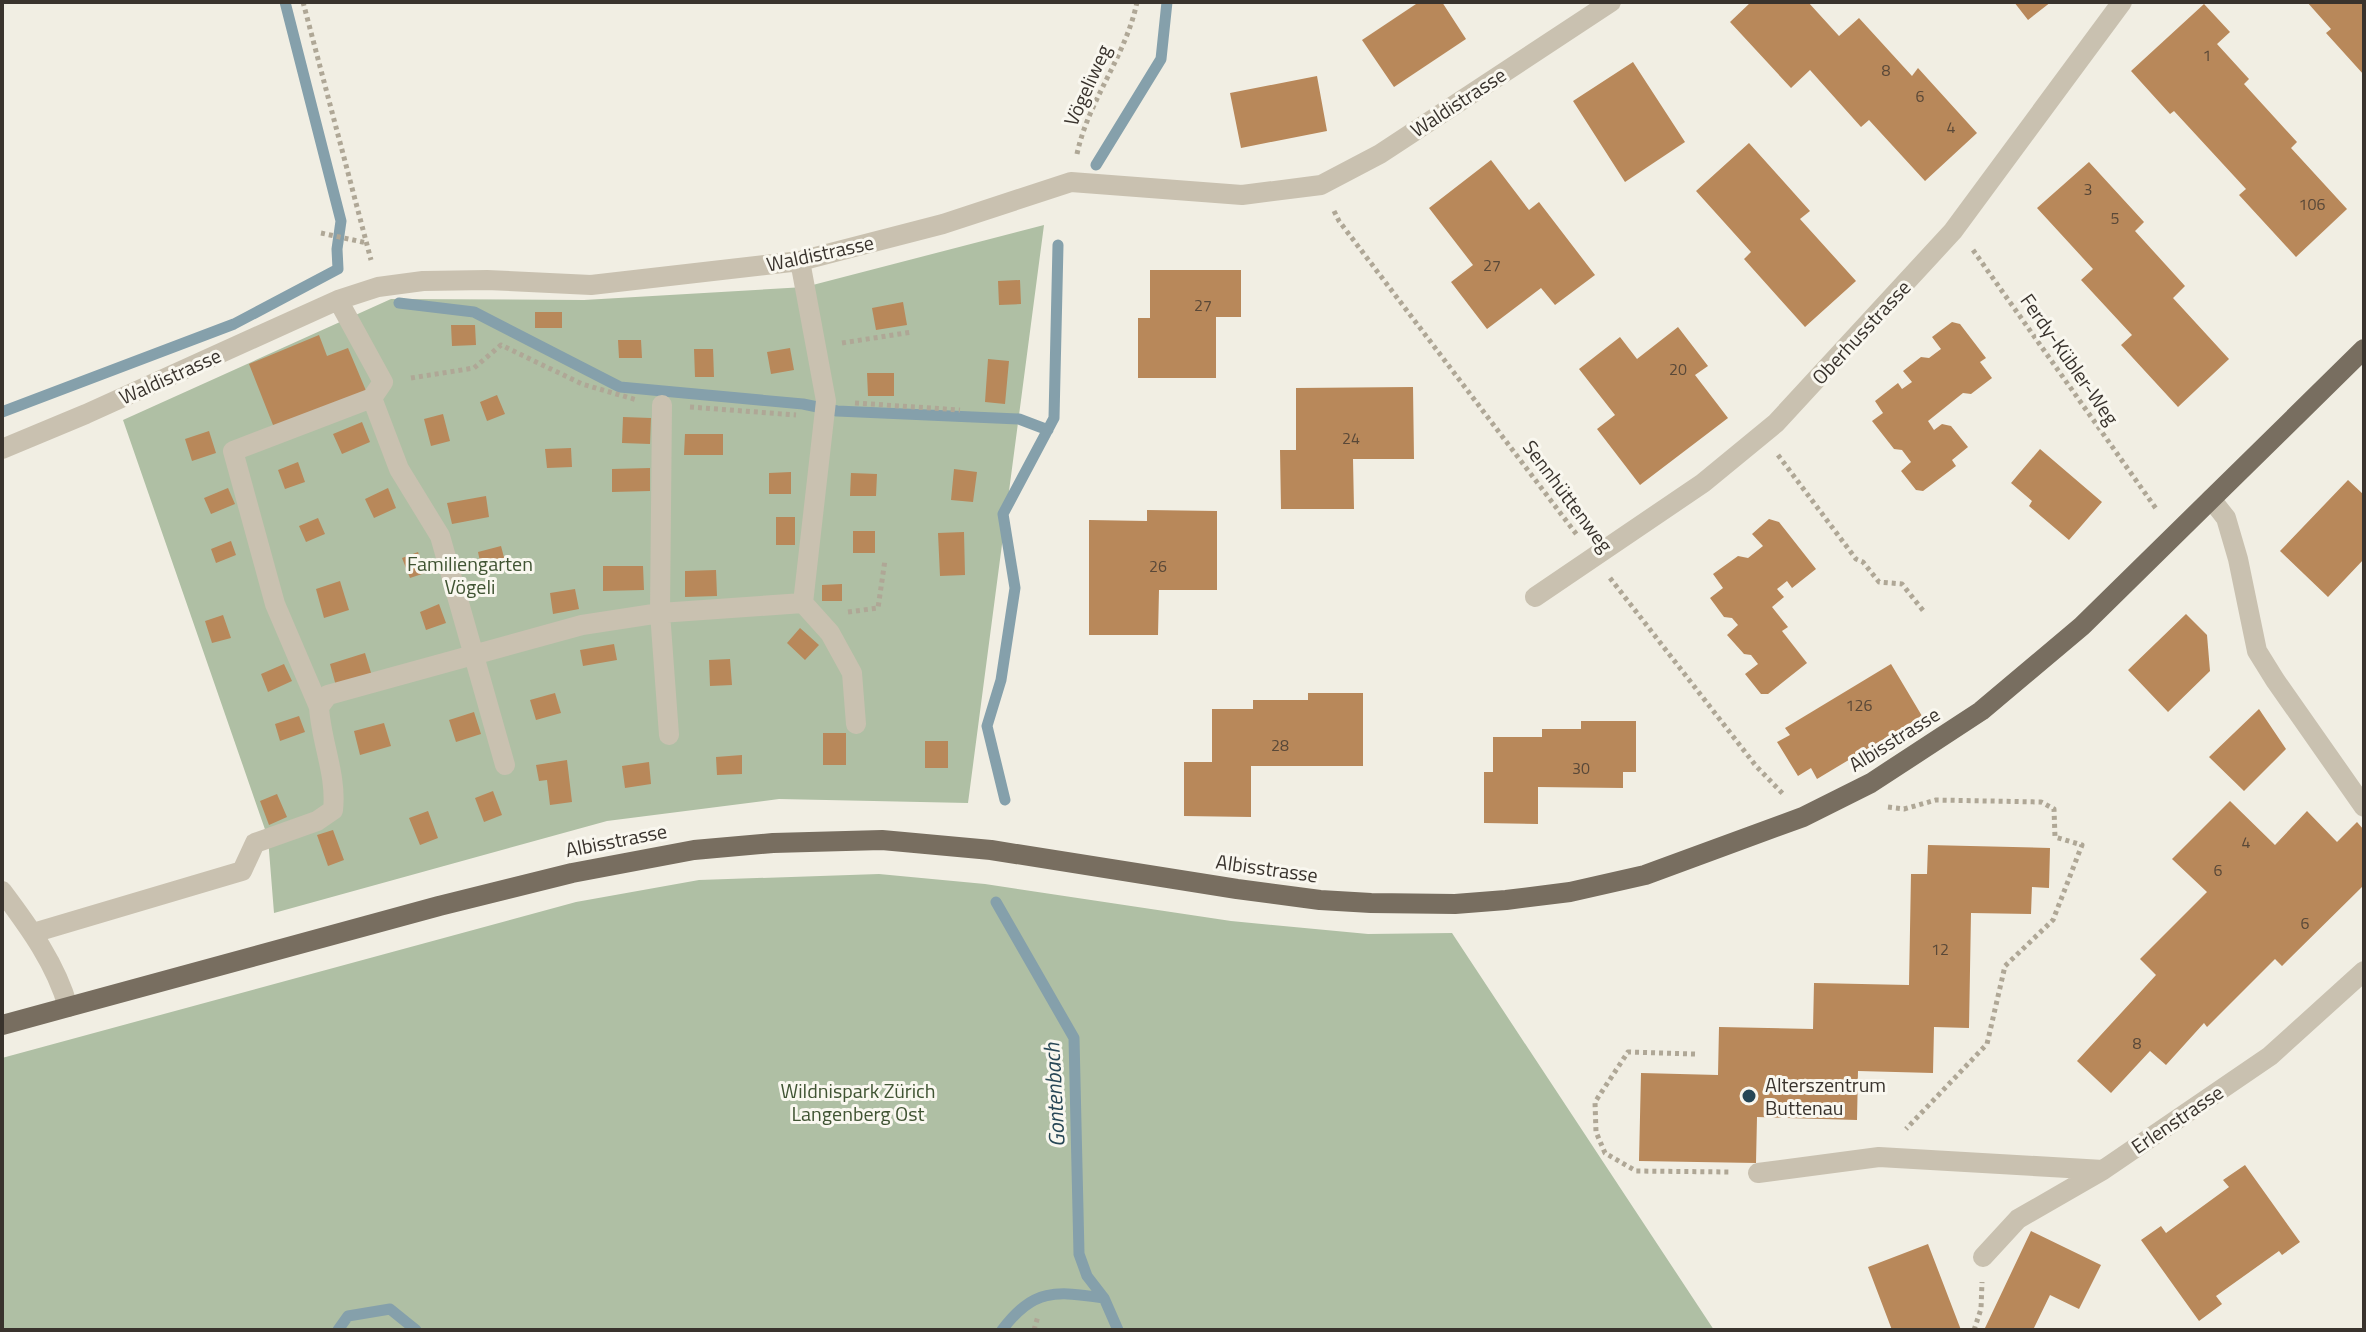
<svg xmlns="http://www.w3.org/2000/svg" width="2366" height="1332" font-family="'Titillium Web',sans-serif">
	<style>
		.green { fill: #afbfa4 }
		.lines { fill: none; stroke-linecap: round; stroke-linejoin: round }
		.stream { stroke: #85a0ab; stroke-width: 11 }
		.building { fill: #b8885a }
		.path { stroke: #afa796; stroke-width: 5; stroke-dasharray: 4 4; stroke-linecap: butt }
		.minor { stroke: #c9c1b0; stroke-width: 20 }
		.major { stroke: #786e60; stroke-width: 20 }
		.poi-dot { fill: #274756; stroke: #f9f7ef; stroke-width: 3 }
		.labels { text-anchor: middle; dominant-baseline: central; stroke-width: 6; stroke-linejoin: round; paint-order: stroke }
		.number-label { font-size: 16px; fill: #594838 }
		.street-label { font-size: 20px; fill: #39332d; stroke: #f9f7ef }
		.park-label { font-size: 20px; fill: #405433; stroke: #f9f7ef }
		.poi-label { font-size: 20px; fill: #39332d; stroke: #f9f7ef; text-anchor: start }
		.water-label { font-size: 22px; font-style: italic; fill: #274756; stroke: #f9f7ef }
	</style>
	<rect width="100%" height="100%" fill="#f1eee3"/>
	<path class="green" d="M1044,225L968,803L779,799L607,821L274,913L268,838L123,420L391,299L584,300L805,287Z
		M879,874L985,884L1231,921L1368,934L1452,933L1714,1330H2V1058L576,902L699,880Z"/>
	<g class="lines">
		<path class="stream" d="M1096,165L1161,59L1167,2
			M399,303L474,312L620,387L803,404L837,411L1019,419L1048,430
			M2,412L234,324L338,269L337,249L341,221L285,2
			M1005,800L987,726L1001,680L1015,588L1003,514L1054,418L1058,245
			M996,902L1074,1038L1079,1254L1087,1276L1104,1298L1118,1330
			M338,1330L348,1316L390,1309L416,1330
			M1002,1330C1034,1288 1055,1291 1104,1298"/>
	</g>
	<path class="building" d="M1419,2H1442L1466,39L1394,87L1362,40Z
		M1751,2H1808L1839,36L1859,18L1912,76L1918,68L1977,133L1925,181L1869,120L1861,127L1810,70L1791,88L1730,22Z
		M2014,2H2051L2028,20Z
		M2307,2H2364V75L2326,33L2331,29Z
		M2204,4L2230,32L2217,44L2249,79L2244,84L2297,142L2291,148L2347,209L2296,257L2239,195L2246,189L2174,111L2170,114L2131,71Z
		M1633,62L1685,142L1625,182L1573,101Z
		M1317,76L1327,131L1241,148L1230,93Z
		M1749,143L1810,211L1800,219L1856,281L1805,327L1744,259L1751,252L1696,191Z
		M1491,160L1529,210L1539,202L1595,275L1555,305L1541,288L1487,329L1451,282L1473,265L1429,208Z
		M2089,162L2144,222L2135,231L2185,286L2173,298L2229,359L2178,407L2121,345L2132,335L2081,280L2093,269L2037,208Z
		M1150,270H1241V317H1216V378H1138V318H1150Z
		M1020,280L1021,304L999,305L998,281Z
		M903,302L907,325L876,330L872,308Z
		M535,312H562V328H535Z
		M1952,322L1960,324L1986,358L1980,362L1992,378L1971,394L1963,393L1928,421L1934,430L1942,424L1951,426L1968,447L1952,460L1956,466L1923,491L1916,490L1901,471L1911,462L1902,450L1894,449L1872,421L1883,413L1875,401L1898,383L1902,389L1912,382L1903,371L1921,357L1929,358L1941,349L1932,337Z
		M451,325H475L476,345L452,346Z
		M1678,327L1708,366L1695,375L1728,418L1640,485L1597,429L1615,415L1579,369L1620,337L1637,359Z
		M319,335L327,356L348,348L367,393L275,430L249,364Z
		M618,340H641L642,358H619Z
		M790,348L794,370L771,374L767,352Z
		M694,349H713L714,377H695Z
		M988,359L1009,361L1005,404L985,402Z
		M867,373H894V396H868Z
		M1413,387L1414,459H1353L1354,509H1281L1280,450H1296V388Z
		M497,395L505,414L487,421L480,402Z
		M443,414L450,441L431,446L424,419Z
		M623,417L651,418L650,444L622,443Z
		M362,422L370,442L342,454L333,434Z
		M209,431L216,453L192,461L185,439Z
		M685,434H723V455H684Z
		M571,448L572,467L547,468L545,449Z
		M2040,449L2102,502L2069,540L2029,506L2032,501L2011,483Z
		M298,462L305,482L285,489L278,470Z
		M650,468V491L612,492V469Z
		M954,469L977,472L973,502L951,500Z
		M791,472V494H769V473Z
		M851,473L877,474L876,496H850Z
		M2348,480L2364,495V559L2328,597L2280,551Z
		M228,488L235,504L211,514L204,498Z
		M388,488L396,508L374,518L365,499Z
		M486,496L489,517L452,524L447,503Z
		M1147,510L1217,511V590H1159L1158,635H1089V520L1147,521Z
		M776,517H795V545H776Z
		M318,518L325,534L306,542L299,526Z
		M1769,519L1779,522L1816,569L1792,588L1787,581L1777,589L1784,597L1772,607L1788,627L1782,631L1807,663L1768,694H1761L1745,674L1758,664L1751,655L1744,654L1727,635L1738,625L1732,618L1724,617L1710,598L1723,588L1713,574L1738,556L1748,558L1763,546L1752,534Z
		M853,531H875V553H853Z
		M964,532L965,575L940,576L938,533Z
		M231,541L236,555L216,563L211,549Z
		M501,546L506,565L482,571L478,552Z
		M418,552L425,573L410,578L402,558Z
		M603,566H643L644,590L603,591Z
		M716,570L717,596L685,597V571Z
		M340,581L349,610L324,618L316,589Z
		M842,584V601H822V585Z
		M575,589L579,609L553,614L550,593Z
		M439,604L446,623L426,630L420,612Z
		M2186,614L2207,635L2210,671L2168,712L2128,670Z
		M223,615L231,638L212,643L205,621Z
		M800,628L819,645L805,660L787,643Z
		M614,644L617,660L583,666L580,650Z
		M365,653L372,676L336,686L330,664Z
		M730,659L732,685L710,686L709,660Z
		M284,664L292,681L268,692L261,674Z
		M1891,664L1922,716L1817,779L1811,768L1798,776L1777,742L1790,735L1785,728Z
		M555,693L561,713L536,720L530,700Z
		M1308,693H1363V766H1251V817L1184,816V762H1212V709H1253V700H1308Z
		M2259,709L2286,749L2244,791L2209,757Z
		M474,712L481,734L456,742L449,720Z
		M299,716L305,732L280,741L275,724Z
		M1581,721H1636V772H1623V788L1538,787V824L1484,823V772H1493V737H1542V729H1581Z
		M384,723L391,746L360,755L354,731Z
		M823,733H846V765H823Z
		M925,741H948V768H925Z
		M742,755V774L717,775L716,757Z
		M567,760L572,802L550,805L547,780L539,781L536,765Z
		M649,762L651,784L625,788L622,766Z
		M493,791L502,815L484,822L475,798Z
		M277,794L287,817L269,825L260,801Z
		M2230,801L2275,845L2307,811L2337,842L2357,822L2364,830V885L2282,966L2275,959L2207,1027L2204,1023L2166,1065L2150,1051L2111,1093L2077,1061L2156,975L2140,959L2207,892L2172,859Z
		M428,811L438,838L420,845L409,818Z
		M333,830L344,860L328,866L317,835Z
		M1928,845L2050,848L2049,888L2032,887L2031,914L1971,913L1969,1028L1934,1027L1933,1073L1858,1071L1857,1120L1757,1117L1756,1163L1639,1161L1641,1073L1718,1075L1719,1027L1813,1029L1814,983L1909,985L1911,874H1927Z
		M2245,1165L2300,1242L2282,1255L2279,1251L2216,1296L2222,1304L2199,1321L2141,1240L2161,1226L2166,1233L2229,1187L2223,1180Z
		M2031,1231L2101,1265L2079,1309L2050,1295L2033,1330H1989L1985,1328Z
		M1928,1244L1961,1330H1892L1868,1267Z"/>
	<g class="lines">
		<path class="path" d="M303,2L371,260
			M1077,154C1088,101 1126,56 1137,2
			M1334,211L1339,221L1577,535
			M321,233L367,243
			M1973,250L2157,510
			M842,343L912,332
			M411,378L474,368L501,345L582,384L637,400
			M855,403L960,410
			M690,407L796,415
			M1778,455L1856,559L1863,562L1879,582L1902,584L1925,613
			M1610,578L1756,766L1784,795
			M848,612L878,608L885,560
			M1888,807L1904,809L1936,800L2041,802L2054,809L2055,837L2082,845L2053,920L2005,966L1987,1044L1906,1129
			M1695,1054L1628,1052L1595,1102L1596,1132L1605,1153L1636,1171L1732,1172
			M1034,1330L1038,1316
			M1974,1330L1981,1309L1982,1282"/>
		<path class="minor" d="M372,398L399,469L440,536L505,765
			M662,405L660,613L669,735
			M2,449L86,414L338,300L378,287L423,281L487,280L591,285L800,261L943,224L1071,182L1242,195L1321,185L1380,154L1611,2
			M2211,499L2226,518L2238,559L2257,651L2275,680L2364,807
			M1535,597L1703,483L1776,423L1953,231L2122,2
			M803,603L830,633L852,673L856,724
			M319,707L275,604L233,451L372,398L383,382L338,300
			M2,891C29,927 56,964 68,1007
			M33,933L242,871L255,843L317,821L333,810C337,775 321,742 319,707L328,695L582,625L660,613L803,603L826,401L800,261
			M1758,1173L1879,1157L2103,1170
			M1983,1257L2018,1219L2103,1170L2270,1056L2364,971"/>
		<path class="major" d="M2,1025L439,906L572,873L694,850L773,843L882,840L991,850L1237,889L1320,900L1371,903L1455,904L1506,900L1570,892L1645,875L1803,817L1871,783L1981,711L2082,626L2364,349"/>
	</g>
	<circle class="poi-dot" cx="1749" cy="1096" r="8"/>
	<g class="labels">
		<g class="number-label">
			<text x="2207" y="55">1</text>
			<text x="1886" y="70">8</text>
			<text x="1920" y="96">6</text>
			<text x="1951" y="127">4</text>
			<text x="2088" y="189">3</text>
			<text x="2312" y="204">106</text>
			<text x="2115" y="218">5</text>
			<text x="1492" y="265">27</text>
			<text x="1203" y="305">27</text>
			<text x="1678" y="369">20</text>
			<text x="1351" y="438">24</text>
			<text x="1158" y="566">26</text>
			<text x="1859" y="705">126</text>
			<text x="1280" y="745">28</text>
			<text x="1581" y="768">30</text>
			<text x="2246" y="842">4</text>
			<text x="2218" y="870">6</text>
			<text x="2305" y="923">6</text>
			<text x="1940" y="949">12</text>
			<text x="2137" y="1043">8</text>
		</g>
		<g class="street-label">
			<text transform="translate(1087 85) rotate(-66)">Vögeliweg</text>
			<text transform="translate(1458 102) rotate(-33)">Waldistrasse</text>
			<text transform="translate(820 253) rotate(-12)">Waldistrasse</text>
			<text transform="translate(1861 332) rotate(-47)">Oberhusstrasse</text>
			<text transform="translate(2070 359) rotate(55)">Ferdy-Kübler-Weg</text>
			<text transform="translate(170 376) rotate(-24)">Waldistrasse</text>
			<text transform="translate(1568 496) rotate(53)">Sennhüttenweg</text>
			<text transform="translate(1894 739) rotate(-32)">Albisstrasse</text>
			<text transform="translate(616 840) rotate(-11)">Albisstrasse</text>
			<text transform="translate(1267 868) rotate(8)">Albisstrasse</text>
			<text transform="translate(2177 1119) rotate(-34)">Erlenstrasse</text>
		</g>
		<g class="park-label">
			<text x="470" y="563">Familiengarten<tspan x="470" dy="23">Vögeli</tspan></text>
			<text x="858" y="1090">Wildnispark Zürich<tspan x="858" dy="23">Langenberg Ost</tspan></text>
		</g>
		<g class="poi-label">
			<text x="1765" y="1084">Alterszentrum<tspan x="1765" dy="23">Buttenau</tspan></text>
		</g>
		<g class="water-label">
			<text transform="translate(1054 1095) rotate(-93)">Gontenbach</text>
		</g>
	</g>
	<rect width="2366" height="1332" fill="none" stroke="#39332d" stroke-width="8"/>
</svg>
